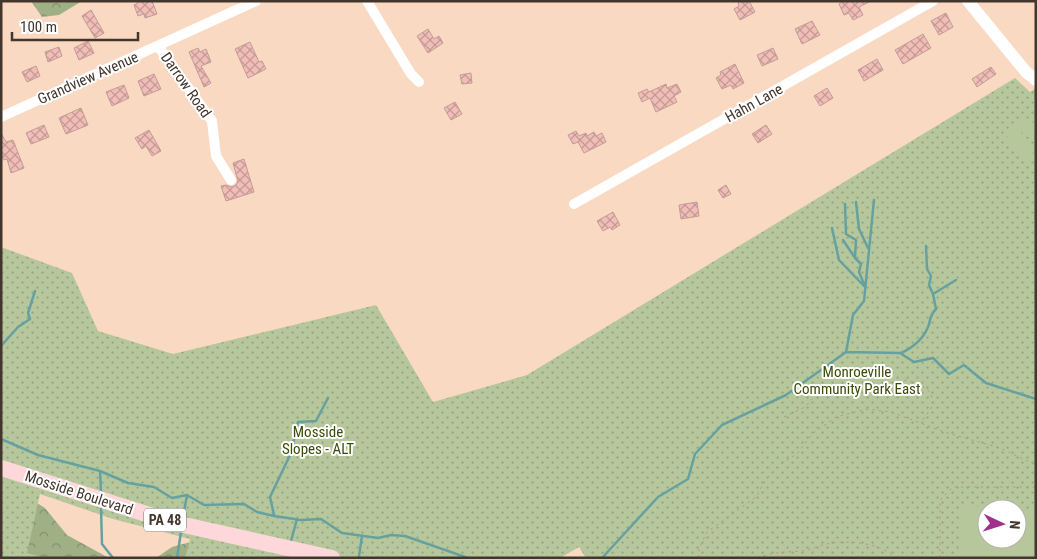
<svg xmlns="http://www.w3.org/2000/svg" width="1037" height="559" font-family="'Roboto Condensed',sans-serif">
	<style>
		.forest { fill: url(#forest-crowns) }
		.park { fill: url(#park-dots); fill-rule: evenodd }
		.garden { fill: #b7c79c }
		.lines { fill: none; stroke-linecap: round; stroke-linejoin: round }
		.stream { stroke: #66a1a2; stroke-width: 2.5 }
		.building { fill: url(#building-cross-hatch); stroke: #c39c98 }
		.path { stroke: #b39a89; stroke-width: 1; stroke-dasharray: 2.5 4; stroke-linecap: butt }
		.minor { stroke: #fff; stroke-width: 10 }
		.tertiary { stroke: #fff; stroke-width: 12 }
		.primary { stroke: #fdd7da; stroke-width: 16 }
		.labels { text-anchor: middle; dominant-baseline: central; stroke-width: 4; stroke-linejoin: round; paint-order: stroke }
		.shield { fill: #fff; stroke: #7b726c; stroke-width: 1 }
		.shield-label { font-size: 14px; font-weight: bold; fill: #42362d }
		.street-label { font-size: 15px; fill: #42362d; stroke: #fff }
		.park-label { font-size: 15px; fill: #3a4c07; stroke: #fff }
	</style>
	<defs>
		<pattern id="forest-crowns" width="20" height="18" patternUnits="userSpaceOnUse" patternTransform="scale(1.25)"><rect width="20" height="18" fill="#a0b085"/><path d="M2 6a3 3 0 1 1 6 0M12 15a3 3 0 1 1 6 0" fill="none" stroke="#84906d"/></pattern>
		<pattern id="park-dots" width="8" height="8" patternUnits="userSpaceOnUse" patternTransform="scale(1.25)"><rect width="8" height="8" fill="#b7c79c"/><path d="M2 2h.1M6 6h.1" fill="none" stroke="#96a280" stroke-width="1.8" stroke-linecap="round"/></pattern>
		<pattern id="building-cross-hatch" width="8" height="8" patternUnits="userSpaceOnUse" patternTransform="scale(1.25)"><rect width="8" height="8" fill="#f1bdb7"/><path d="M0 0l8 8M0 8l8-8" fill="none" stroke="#c59a95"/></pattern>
	</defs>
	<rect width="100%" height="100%" fill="#fad9c3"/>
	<path class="forest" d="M31,1H82L59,15L42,17Z
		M1,485L16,490L45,508L67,535L109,558H1Z
		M198,540L273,558H156L172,547Z"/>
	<path class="park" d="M1015,78L1030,92L1036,88V558H586L579,547L560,558H185L190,539L113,519L40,494L27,553L45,558H1V247L72,273L98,331L173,354L376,305L433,402L527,375ZM987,509H1017V539H987Z"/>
	<path class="garden" d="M1024,116L1036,125V143L1015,127Z
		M1013,130L1036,149L1027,160L1004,141Z
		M961,506L1017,509H987V539H1017V509L1036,510V558H958Z"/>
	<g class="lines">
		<path class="stream" d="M856,202L859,229L868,248
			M845,204L846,234L856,240L855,258L861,264L859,272L864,284
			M832,228L839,260L864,286
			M843,240L855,258
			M926,246L927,269L931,276L929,285L933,294
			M1,346L18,327L30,319L28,313L35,291
			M846,352L853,315L864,301L874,200
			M901,353C912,348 923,339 928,327C931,320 929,316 936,309L933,294L956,280
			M1,439L38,455L100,471L128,483L154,487L172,498L187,495L204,505L244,504L257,512L274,516L301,520L321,519L342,533L378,538L391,535L405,536L468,558
			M100,471L101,492
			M101,508L102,544L113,558
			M274,515L270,497L291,453L298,422L316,421L328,398
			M183,517L187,495
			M291,541L297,519
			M359,556L362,536
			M177,558L181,532
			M602,558L658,497L688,479L695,454L722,425L786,395L846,352L900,353L914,362L933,358L949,374L964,365L986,383L1036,399"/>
	</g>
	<path class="building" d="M137,1H152L157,14L145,18L144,14L138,16L134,5L138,3Z
		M741,1H749L755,12L740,20L734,9L739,6L738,3Z
		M843,1H871L859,7L863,15L853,20L849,13L844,15L839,4Z
		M91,10L104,33L95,38L82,16Z
		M946,13L953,27L939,35L931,21Z
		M812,21L820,35L802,44L795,29Z
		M428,29L434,39L439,36L443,43L428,53L417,36Z
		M923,34L931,48L903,64L895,50Z
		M88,41L94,53L79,60L74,48Z
		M250,42L259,62L262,61L266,69L248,78L235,49Z
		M59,47L62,56L48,62L45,52Z
		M198,48L200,52L206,49L211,62L201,66L211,83L204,87L189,52Z
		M773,48L778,59L762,66L757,55Z
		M877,59L883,70L864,81L858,70Z
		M735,64L744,83L733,89L731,85L722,89L716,78L721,75L720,72Z
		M36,66L40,76L27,82L22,72Z
		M991,67L996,74L977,87L972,79Z
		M471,73L472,83L462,84L460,75Z
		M154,74L161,89L144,96L138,81Z
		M666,84L667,88L677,84L681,92L674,96L677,102L656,112L650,98L642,102L638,93L647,89L649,92Z
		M124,85L129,98L112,106L106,92Z
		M827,88L833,98L820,106L814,96Z
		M455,102L462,114L451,120L444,108Z
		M81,108L88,125L66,134L59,118Z
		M44,125L49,137L31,144L26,133Z
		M766,125L772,134L758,143L752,134Z
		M149,130L161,151L152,156L146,146L142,149L135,138Z
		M576,131L579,136L586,133L587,136L594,132L596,136L602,133L606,142L584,153L578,142L573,144L568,135Z
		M1,133L6,142L13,140L24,168L11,173L7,159L4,160L1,154Z
		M244,159L254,192L226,201L221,186L226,185L232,187L237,184L238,181L233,163Z
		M726,185L731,194L723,198L718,190Z
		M697,202L699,216L681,219L679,205Z
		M613,212L620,225L612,230L610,227L603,231L597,221Z"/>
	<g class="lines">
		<path class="path" d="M784,417L805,407L816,395L825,391L841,393L907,380L920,384L930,392L934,404L922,421
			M699,558V548L707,532L756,497L765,481L779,465L797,454L812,434L836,417L867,409L891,412L944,432L1000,448L1036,465
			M757,558C772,552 787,552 803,551C813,549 822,544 833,543C851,540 883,544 895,558
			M940,558V500L953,487H1036"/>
		<path class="minor" d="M367,1L411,74L419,82
			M158,46L212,121L216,156L231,180
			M1,117L256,1
			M574,204L933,1"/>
		<path class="tertiary" d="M968,1L1026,72L1036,80"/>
		<path class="primary" d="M1,468L175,523L332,558"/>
	</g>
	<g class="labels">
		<rect class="shield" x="144" y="508.5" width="42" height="23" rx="4"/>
		<g class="shield-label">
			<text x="165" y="520">PA 48</text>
		</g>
		<g class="street-label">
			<text transform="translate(88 78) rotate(-24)">Grandview Avenue</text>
			<text transform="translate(186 85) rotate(55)">Darrow Road</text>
			<text transform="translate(754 103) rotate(-29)">Hahn Lane</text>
			<text transform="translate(79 493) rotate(18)">Mosside Boulevard</text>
		</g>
		<g class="park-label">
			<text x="857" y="372">Monroeville<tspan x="857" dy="17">Community Park East</tspan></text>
			<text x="318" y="432">Mosside<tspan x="318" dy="17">Slopes - ALT</tspan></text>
		</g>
	</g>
	<rect width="1037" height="559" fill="none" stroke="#42362d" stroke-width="5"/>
	<g transform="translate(1002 524) rotate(94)"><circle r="24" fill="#ffffff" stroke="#b3afab"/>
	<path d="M0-4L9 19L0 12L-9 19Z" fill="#a1308c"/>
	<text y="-8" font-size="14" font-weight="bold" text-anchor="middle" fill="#42362d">N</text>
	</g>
	<path d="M12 32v8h126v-8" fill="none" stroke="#42362d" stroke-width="2.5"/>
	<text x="20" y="32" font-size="15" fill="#42362d" stroke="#ffffff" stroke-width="4" paint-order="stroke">100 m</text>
</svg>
